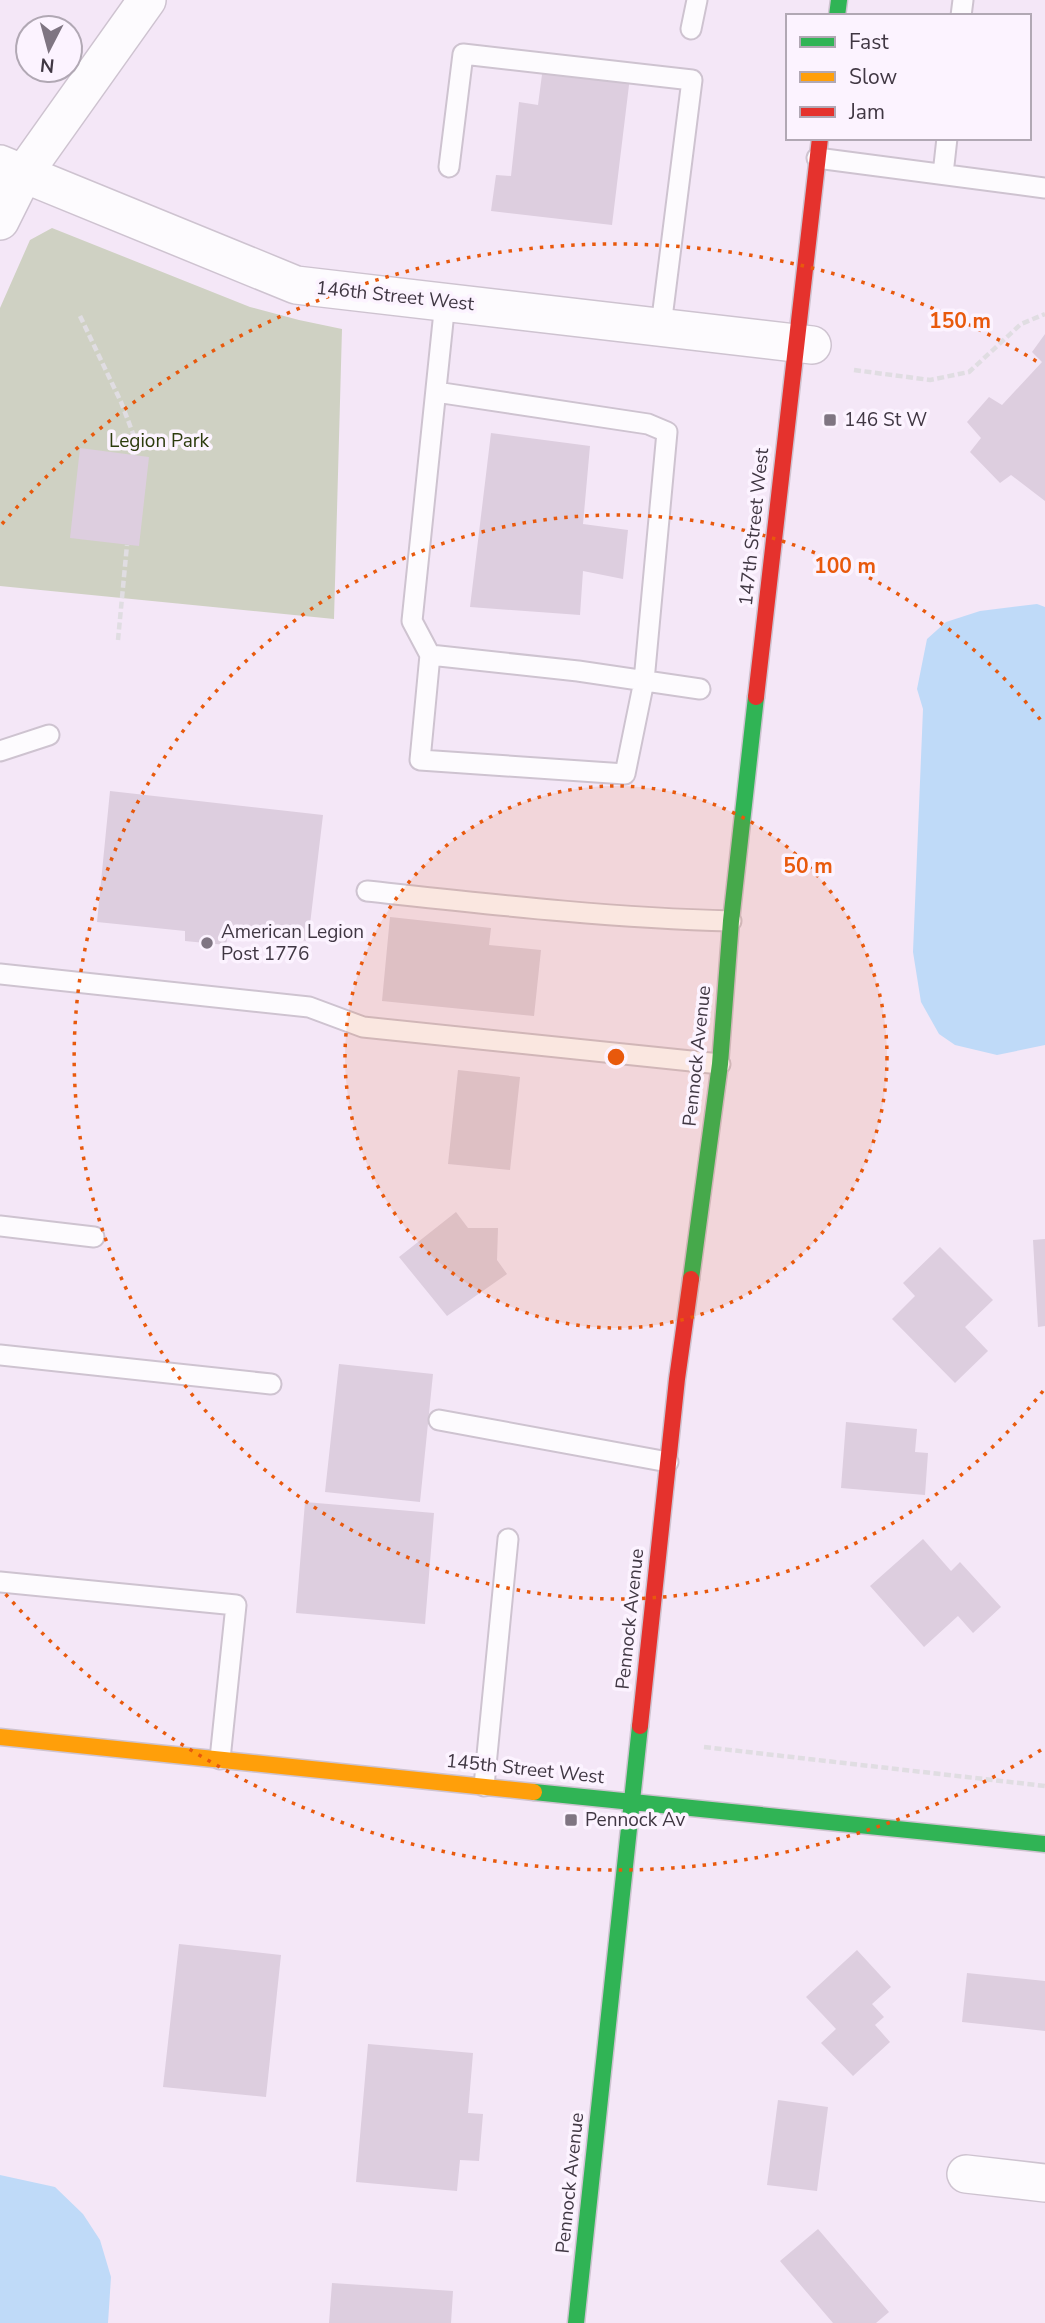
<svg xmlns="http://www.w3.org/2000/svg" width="1045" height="2323" font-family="'Nunito Sans',sans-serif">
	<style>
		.green { fill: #cfd1c3 }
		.water { fill: #bfdaf8 }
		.building { fill: #ddcedf }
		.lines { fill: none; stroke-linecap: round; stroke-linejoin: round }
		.lane-casing { stroke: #cec3d0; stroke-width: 23 }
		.street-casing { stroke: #cec3d0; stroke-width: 40 }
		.fast-casing { stroke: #cec3d0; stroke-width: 19 }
		.slow-casing { stroke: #cec3d0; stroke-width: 19 }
		.jam-casing { stroke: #cec3d0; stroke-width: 19 }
		.path { stroke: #e0dde2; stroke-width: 4.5; stroke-dasharray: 7 3.5; stroke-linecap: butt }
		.lane { stroke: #fdfbfe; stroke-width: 19 }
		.street { stroke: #fdfbfe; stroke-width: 37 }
		.fast { stroke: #30b455; stroke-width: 16 }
		.slow { stroke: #ff9f0a; stroke-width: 16 }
		.jam { stroke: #e5322d; stroke-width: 16 }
		.ring { fill: none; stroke: #e8590c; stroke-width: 3.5; stroke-dasharray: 3.5 7 }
		.poi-dot { fill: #7f7582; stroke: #fcf3ff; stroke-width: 2.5 }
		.labels { text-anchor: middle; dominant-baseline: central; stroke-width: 7; stroke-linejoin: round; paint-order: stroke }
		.street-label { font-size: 19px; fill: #403743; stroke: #fcf3ff }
		.poi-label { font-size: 19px; fill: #403743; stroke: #fcf3ff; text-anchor: start }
		.park-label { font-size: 19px; fill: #2c3b0d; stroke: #fcf3ff }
		.centre { fill: #e8590c; stroke: #fcf3ff; stroke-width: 3.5 }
		.ring-label { font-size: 21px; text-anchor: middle; font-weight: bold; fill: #e8590c; stroke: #fcf3ff; stroke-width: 7; stroke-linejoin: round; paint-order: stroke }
	</style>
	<rect width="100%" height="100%" fill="#f4e7f7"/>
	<path class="green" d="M52,228L250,307L299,320L342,329L334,619L0,586V308L30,240Z"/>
	<path class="water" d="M1037,604L1045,607V1045L997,1055L955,1045L939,1034L921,1002L913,952L923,709L917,689L927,639L946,622L980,611Z
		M0,2175L55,2187L83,2214L100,2240L111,2277L108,2323H0Z"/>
	<path class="building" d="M543,67L630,77L612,225L491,211L496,175L511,176L519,102L538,105Z
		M1045,334V501L1011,475L1000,483L970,452L981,438L967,422L989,397L1002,405L1042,362L1032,352Z
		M491,433L590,446L583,524L628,530L623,579L583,571L580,615L470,607Z
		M80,448L149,457L139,546L70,538Z
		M110,791L323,815L308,941L228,934L226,945L185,941V931L97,922Z
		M390,917L491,928L489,945L541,950L534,1016L382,1001Z
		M458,1070L520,1077L510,1170L448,1164Z
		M456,1212L468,1228H498L497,1260L507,1274L447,1316L399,1257Z
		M1045,1239V1326L1038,1327L1033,1240Z
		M940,1247L993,1300L965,1327L988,1351L955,1383L892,1319L915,1296L903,1283Z
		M339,1364L433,1374L420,1502L325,1492Z
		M846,1422L917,1429L915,1452L928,1453L925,1495L841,1488Z
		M305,1502L434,1513L425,1624L296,1613Z
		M923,1539L951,1571L960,1562L1001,1607L973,1633L958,1616L924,1647L870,1586Z
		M179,1944L281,1955L266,2097L163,2087Z
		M857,1950L891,1987L872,2004L884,2017L875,2025L890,2042L853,2076L821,2043L836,2029L806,1997Z
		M967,1973L1045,1981V2031L962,2022Z
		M368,2044L473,2053L468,2113L483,2114L479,2161L460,2160L457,2191L356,2182Z
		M778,2100L828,2107L817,2191L767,2185Z
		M818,2229L889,2312L876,2323H833L780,2261Z
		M332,2283L453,2291L451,2323H329Z"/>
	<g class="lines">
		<g class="lane-casing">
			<path id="lane" d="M961,16L963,0
				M691,29L697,0
				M817,158L1045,188
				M449,167L463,54L692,80L661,326
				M943,174L947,138
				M445,302L412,621L430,655L578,671L700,689
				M430,655L420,760L625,774L644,681L667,432L648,424L436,392
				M0,751L49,735
				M367,891C488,904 609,918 731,921
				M0,974L309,1007L363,1027L720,1064
				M0,1226L94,1237
				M0,1355L271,1384
				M439,1420L668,1462
				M0,1582L236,1605L220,1759
				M484,1786L508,1539"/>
		</g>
		<g class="street-casing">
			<path id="street" d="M0,164L296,285L812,345
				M0,221L24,173L147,0
				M966,2174L1045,2183"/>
		</g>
		<g class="fast-casing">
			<path id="fast" d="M837,16L839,0
				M691,1279L720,1064L731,921L756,697
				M534,1792L1045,1844
				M576,2323L640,1726"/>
		</g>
		<g class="slow-casing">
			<path id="slow" d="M0,1737L534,1792"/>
		</g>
		<g class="jam-casing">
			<path id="jam" d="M756,697L820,138
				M640,1726L677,1379L691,1279"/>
		</g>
		<path class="path" d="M80,316L121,402L134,436L133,455
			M854,370L930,380L969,372L1021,324L1045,314
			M118,640L127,545
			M704,1747L1045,1786"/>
		<use href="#lane" class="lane"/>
		<use href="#street" class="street"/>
		<use href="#fast" class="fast"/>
		<use href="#slow" class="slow"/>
		<use href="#jam" class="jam"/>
	</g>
	<circle cx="616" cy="1057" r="271" fill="#e8590c" fill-opacity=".12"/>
	<g class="ring">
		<circle cx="616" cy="1057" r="271"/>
		<path d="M1043 1391A542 542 0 1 1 1043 723"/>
		<path d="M1041 1750A813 813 0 0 1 2 1590M2 524A813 813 0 0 1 1041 364"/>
	</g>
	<g class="poi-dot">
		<rect x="823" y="413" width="14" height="14" rx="3.5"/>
		<circle cx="207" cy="943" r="7"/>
		<rect x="564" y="1813" width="14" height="14" rx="3.5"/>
	</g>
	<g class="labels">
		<g class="street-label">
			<text transform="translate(395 296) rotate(6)">146th Street West</text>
			<text transform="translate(754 527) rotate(-84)">147th Street West</text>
			<text transform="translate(697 1056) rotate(-84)">Pennock Avenue</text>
			<text transform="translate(630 1619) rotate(-84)">Pennock Avenue</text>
			<text transform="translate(525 1769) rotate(6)">145th Street West</text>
			<text transform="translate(570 2183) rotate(-84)">Pennock Avenue</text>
		</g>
		<g class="poi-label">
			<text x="844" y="420">146 St W</text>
			<text x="221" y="932">American Legion<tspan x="221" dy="22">Post 1776</tspan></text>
			<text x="585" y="1820">Pennock Av</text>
		</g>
		<g class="park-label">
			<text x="159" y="441">Legion Park</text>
		</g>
	</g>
	<circle cx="616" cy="1057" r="10" class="centre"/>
	<g class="ring-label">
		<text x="960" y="328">150 m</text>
		<text x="845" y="573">100 m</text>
		<text x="808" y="873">50 m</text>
	</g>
	<rect x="786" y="14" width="245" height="126" fill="#fcf3ff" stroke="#b1a8b4" stroke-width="2"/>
	<rect x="800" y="37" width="35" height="10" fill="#30b455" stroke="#b1a8b4" stroke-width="2"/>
	<text x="849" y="49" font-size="21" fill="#403743">Fast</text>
	<rect x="800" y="72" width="35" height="10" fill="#ff9f0a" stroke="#b1a8b4" stroke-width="2"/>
	<text x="849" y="84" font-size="21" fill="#403743">Slow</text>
	<rect x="800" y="107" width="35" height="10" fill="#e5322d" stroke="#b1a8b4" stroke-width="2"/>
	<text x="849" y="119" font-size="21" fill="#403743">Jam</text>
	<g transform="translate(49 49) rotate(186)"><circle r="33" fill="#fcf3ff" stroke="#b1a8b4" stroke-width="2"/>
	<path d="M0-5L12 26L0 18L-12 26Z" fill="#7f7582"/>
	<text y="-10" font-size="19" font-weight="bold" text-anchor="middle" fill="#403743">N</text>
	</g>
</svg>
